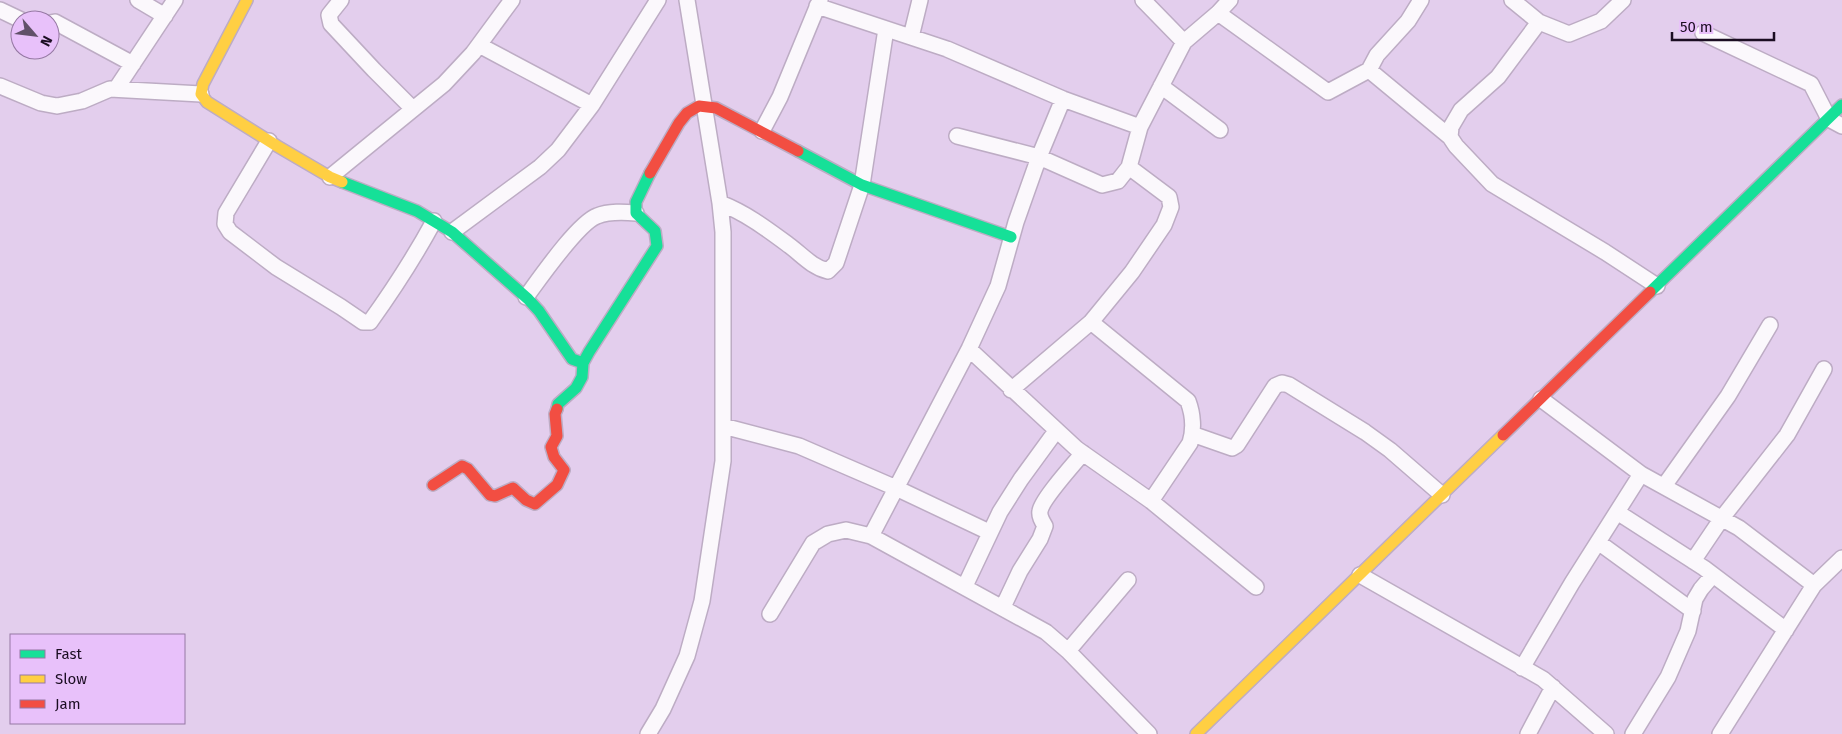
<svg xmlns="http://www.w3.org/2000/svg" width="1842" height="734" font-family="'Fira Sans',sans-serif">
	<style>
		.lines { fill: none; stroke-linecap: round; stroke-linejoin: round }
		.street-casing { stroke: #bdacc4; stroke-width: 18 }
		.fast-casing { stroke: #bdacc4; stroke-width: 14 }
		.slow-casing { stroke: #bdacc4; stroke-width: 14 }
		.jam-casing { stroke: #bdacc4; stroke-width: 14 }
		.street { stroke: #fbf8fc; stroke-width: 15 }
		.fast { stroke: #16e098; stroke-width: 11 }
		.slow { stroke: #ffcf43; stroke-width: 11 }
		.jam { stroke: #f24e42; stroke-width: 11 }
	</style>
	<rect width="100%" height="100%" fill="#e3ceed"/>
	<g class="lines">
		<g class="street-casing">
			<path id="street" d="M138,0L165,16
				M341,0L329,15L331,24L374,70L413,109
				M1143,0L1184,42
				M1512,0L1539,22L1498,77L1461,110L1451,127L1450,137L1456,146L1492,184L1605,252L1657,286
				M817,6L947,49L1063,99L1140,127
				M0,10L21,20
				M1218,13L1328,92L1369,70L1377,55L1408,21L1421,0
				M1539,22L1569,34L1601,21L1623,0
				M50,23L55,22L133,64
				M1703,33L1811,84L1829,119L1842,126
				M911,37L920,0
				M479,45L592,105
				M1369,70L1450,137
				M0,86L41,103L57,106L82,101L110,89L201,94
				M1161,86L1220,130
				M116,89L175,0
				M762,131L780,97L820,0
				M957,136L1039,157L1102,185L1118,181L1129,167L1140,127L1184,42L1218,13L1230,0
				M269,141L226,213L225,224L230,232L276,267L341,307L363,322H370C393,290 415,256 434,221
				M330,177L444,84L473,53L512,0
				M720,203C746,213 767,229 790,246C802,255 812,267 828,271L836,263L862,185L886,29
				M452,232L540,167L558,150L592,105L658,0
				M526,297C540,278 578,223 597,216C609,211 624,212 636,213
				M1091,322L1188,401C1193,414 1194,430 1190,443L1151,501
				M969,349L1077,449L1151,501L1256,587
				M1011,390L1091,322L1132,272L1164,225L1171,207L1169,197L1129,167
				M1541,399L1641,474L1739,528L1814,585L1720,734
				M723,426L799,446L896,488L989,532
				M1192,434L1232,448L1237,445L1275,386L1282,383L1289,385L1365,432L1390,450L1442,495
				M1664,486L1728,396L1770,325
				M1617,512L1704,568L1786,630
				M871,536L969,349L998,286L1016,222L1039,157L1063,99
				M1598,542L1693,611
				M1693,561L1722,518L1787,435L1824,369
				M1360,575L1543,679L1606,734
				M1814,585L1842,558
				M965,586L1000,512L1021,479L1056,431
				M1003,607L1020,571L1040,539L1045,526C1042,521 1039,516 1040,511C1042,499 1074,464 1083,453
				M770,614L813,543L828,534L846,530L871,536L1046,632L1068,651L1149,734
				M1068,651L1128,580
				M1522,668L1572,583L1641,474
				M648,734L663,709L687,656L702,601L723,461V232L720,203L687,0
				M1528,734L1553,687
				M1633,734L1668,677L1688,631L1695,599L1701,589L1713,575"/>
		</g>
		<g class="fast-casing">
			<path id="fast" d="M798,151L862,185L1011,237
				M342,182L417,211L452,232L528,299L539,311L572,359L583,363
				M1650,292L1842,105
				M557,409L558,404L576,388L582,377L583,363L589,352L657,246L655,231L636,213V202L650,173"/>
		</g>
		<g class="slow-casing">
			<path id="slow" d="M247,0L203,84L201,94L207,102L277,146L330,177L342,182
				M1196,734L1503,435"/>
		</g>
		<g class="jam-casing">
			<path id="jam" d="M650,173L679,123L687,113L699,106L716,108L798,151
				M1503,435L1650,292
				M433,485L462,466L468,469L490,495L495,496L513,488L526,500L535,504L557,485L564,470L554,457L551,447L557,436L555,414L557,409"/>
		</g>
		<use href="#street" class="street"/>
		<use href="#fast" class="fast"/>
		<use href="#slow" class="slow"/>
		<use href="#jam" class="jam"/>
	</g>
	<rect x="10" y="634" width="175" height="90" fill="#e8c1fa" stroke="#9679a4"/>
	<rect x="20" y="650" width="25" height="8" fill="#16e098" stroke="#9679a4"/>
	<text x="55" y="659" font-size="15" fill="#1b0d22">Fast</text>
	<rect x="20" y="675" width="25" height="8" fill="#ffcf43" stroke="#9679a4"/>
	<text x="55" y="684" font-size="15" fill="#1b0d22">Slow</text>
	<rect x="20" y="700" width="25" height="8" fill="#f24e42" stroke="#9679a4"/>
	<text x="55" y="709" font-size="15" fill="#1b0d22">Jam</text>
	<g transform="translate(35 35) rotate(118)"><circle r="24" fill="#e8c1fa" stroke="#9679a4"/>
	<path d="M0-4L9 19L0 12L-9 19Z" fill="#615169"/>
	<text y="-8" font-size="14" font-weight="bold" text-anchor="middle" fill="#1b0d22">N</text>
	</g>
	<path d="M1672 32v8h102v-8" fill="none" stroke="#1b0d22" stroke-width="2.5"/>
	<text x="1680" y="32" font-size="15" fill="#1b0d22" stroke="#e8c1fa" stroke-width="4" paint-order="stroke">50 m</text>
</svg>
